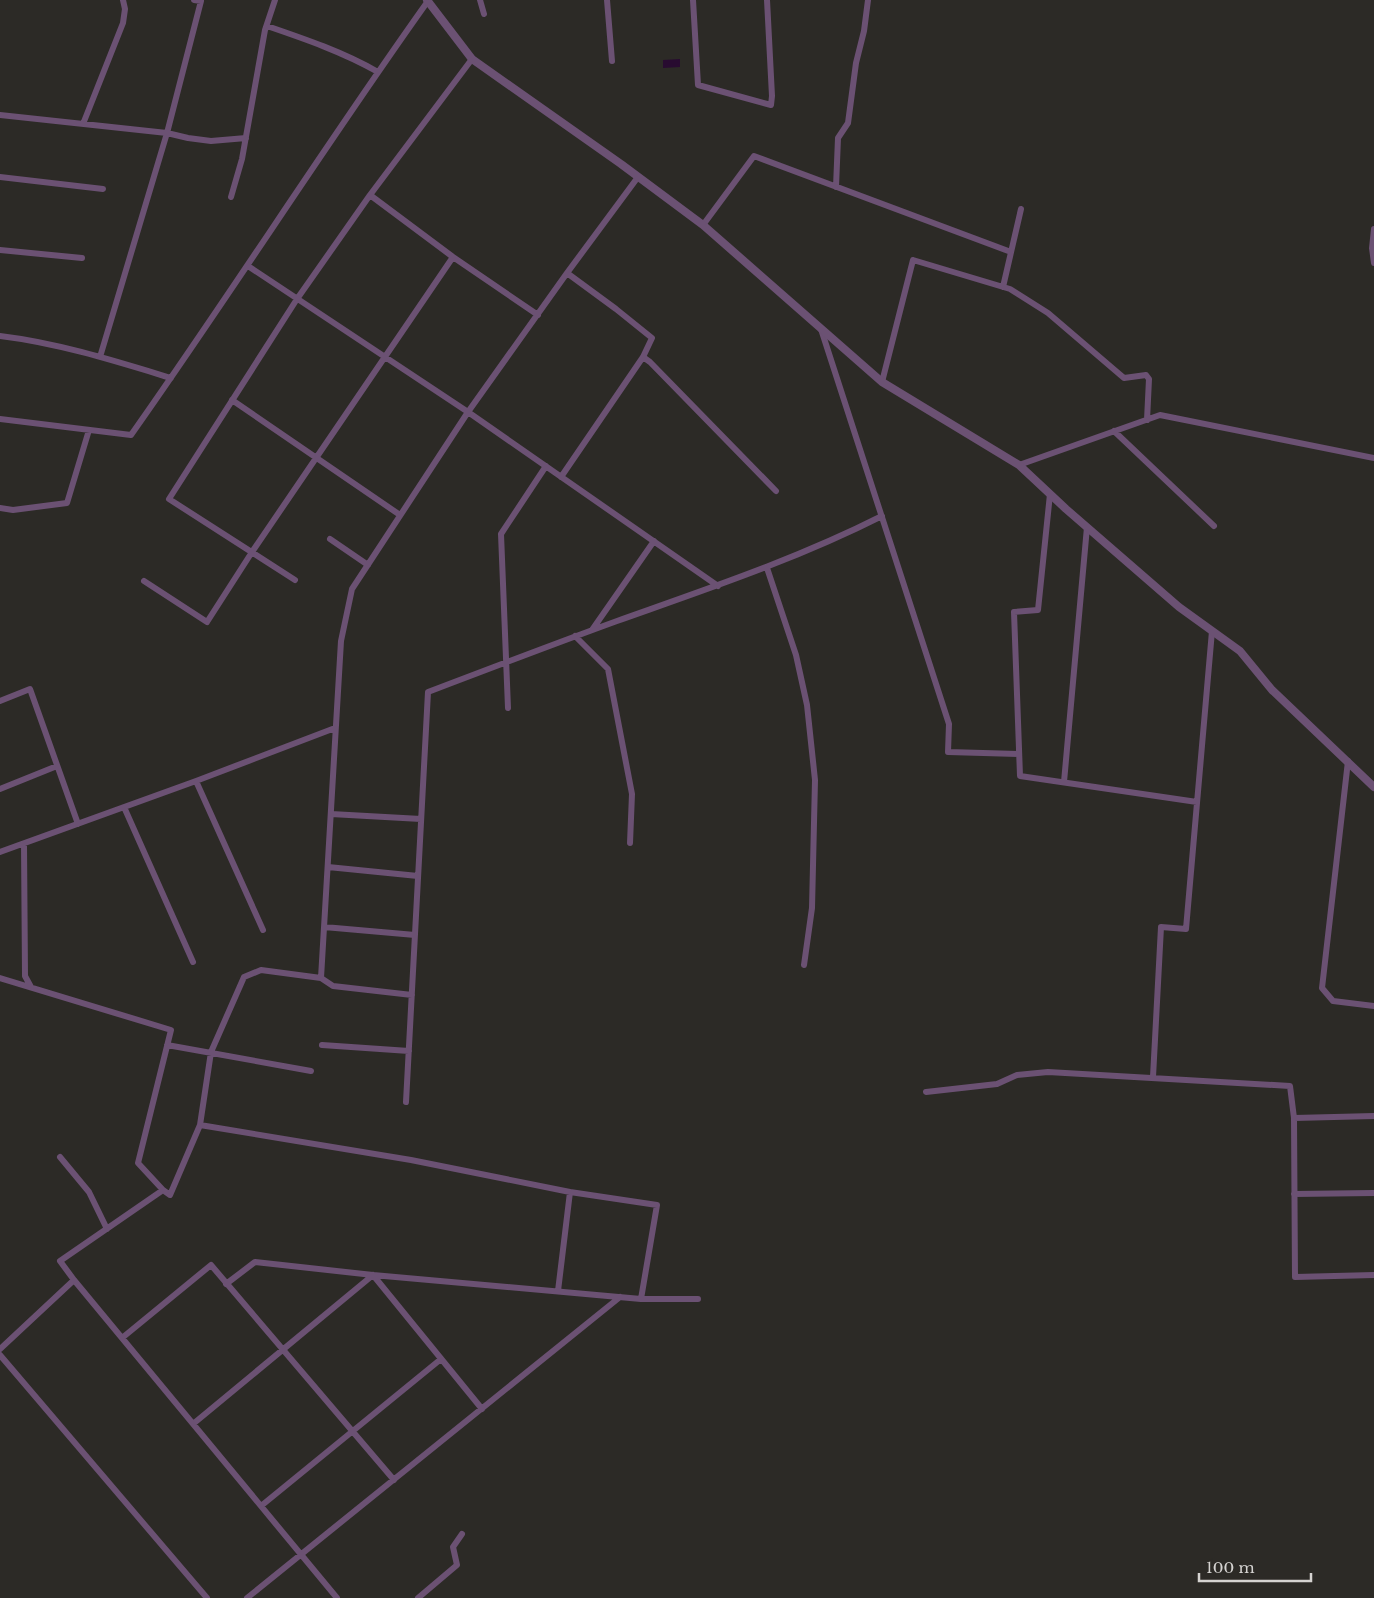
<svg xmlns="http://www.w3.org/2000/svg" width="1374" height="1598" font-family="'Libre Baskerville',serif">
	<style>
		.water { fill: #280b30 }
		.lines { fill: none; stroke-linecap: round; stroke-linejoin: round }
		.minor { stroke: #6b5173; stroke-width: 6 }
		.tertiary { stroke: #6b5173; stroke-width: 8 }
	</style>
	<rect width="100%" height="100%" fill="#2c2a26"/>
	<path class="water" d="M680,59V67L663,68V60Z"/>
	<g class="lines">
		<path class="minor" d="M480,0L484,14
			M607,0L612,61
			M693,0L698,85L771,105L772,96L767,0
			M267,26C305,39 343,52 378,72
			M0,115L167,133L188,138L211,141L246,138
			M83,124L123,23L125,9L123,0
			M0,177L103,189
			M836,187L838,138L848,123L856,63L864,31L868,0
			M370,195L453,257L538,315
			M231,197L242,159L265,30L275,0
			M703,225L754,156L1011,252
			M1374,229L1372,248L1374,263
			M0,250L82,258
			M248,266L468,412L718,586
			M1003,287L1021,209
			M821,329L949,724L948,752L1019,754
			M0,336C58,343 115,361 171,378
			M100,357L167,133L201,1L194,0
			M643,357L650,362L776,491
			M882,382L913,260L1010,289L1048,313L1124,378L1146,375L1149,379L1147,420
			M232,400L400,515
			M0,419L131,435C232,292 326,144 428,1
			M1114,431L1214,526
			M1019,465L1160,415L1374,458
			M561,477L643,357L652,338L616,309L567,273
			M1050,494L1038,610L1014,612L1020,776L1197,802
			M0,508L13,510L67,503L89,430
			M330,539L368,565
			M767,568L796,655L807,705L815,780L812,908L804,965
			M295,580L169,499L297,299L370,195L472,59
			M144,581L207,622L252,552L453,257
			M592,630L654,541
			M575,636L608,669L632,794L630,843
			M0,701L30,689L78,824
			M508,708L501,534L546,466
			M1348,761L1322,988L1333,1001L1374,1006
			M196,781L263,930
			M1064,782L1087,527
			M0,789L57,766
			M124,807L193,962
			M331,814L421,819
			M24,844L25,976L31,987
			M0,852L196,781L335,728
			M328,867L418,876
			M324,927L415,935
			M0,978L171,1030L138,1163L163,1190
			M321,978L261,970L244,977L211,1052L200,1125L170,1195L163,1190L60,1261L74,1280L337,1598
			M412,995L333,986L321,978L341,641L352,589L468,412L567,273L638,177
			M167,1045L311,1071
			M322,1045L409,1051
			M1153,1077L1161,927L1186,929L1212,631
			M926,1092L997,1084L1017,1075L1048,1072L1290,1086L1294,1118L1295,1277L1374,1275
			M406,1102L428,692C491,668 554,644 617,621C707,589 797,559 882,516
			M1294,1118L1374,1116
			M200,1125L411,1160L570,1192L558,1291
			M60,1157L89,1192L107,1229
			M570,1192L657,1205L641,1299
			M1294,1194L1374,1193
			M226,1284L255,1262L373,1275L641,1299H698
			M122,1338L211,1265L394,1480
			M0,1349L74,1280
			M0,1355L207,1598
			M193,1424L373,1275L482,1409
			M261,1506L441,1359
			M247,1598L620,1297
			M418,1598L457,1565L453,1547L462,1534"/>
		<path class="tertiary" d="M427,0L472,59L621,164L703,225L882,382L1019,465L1066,509L1179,607L1240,651L1272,690L1374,787"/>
	</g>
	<path d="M1199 1573v8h112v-8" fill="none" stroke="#d5d3d1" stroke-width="2.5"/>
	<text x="1206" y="1573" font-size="15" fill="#d5d3d1" stroke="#2c2a26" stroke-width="4" paint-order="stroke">100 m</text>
</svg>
